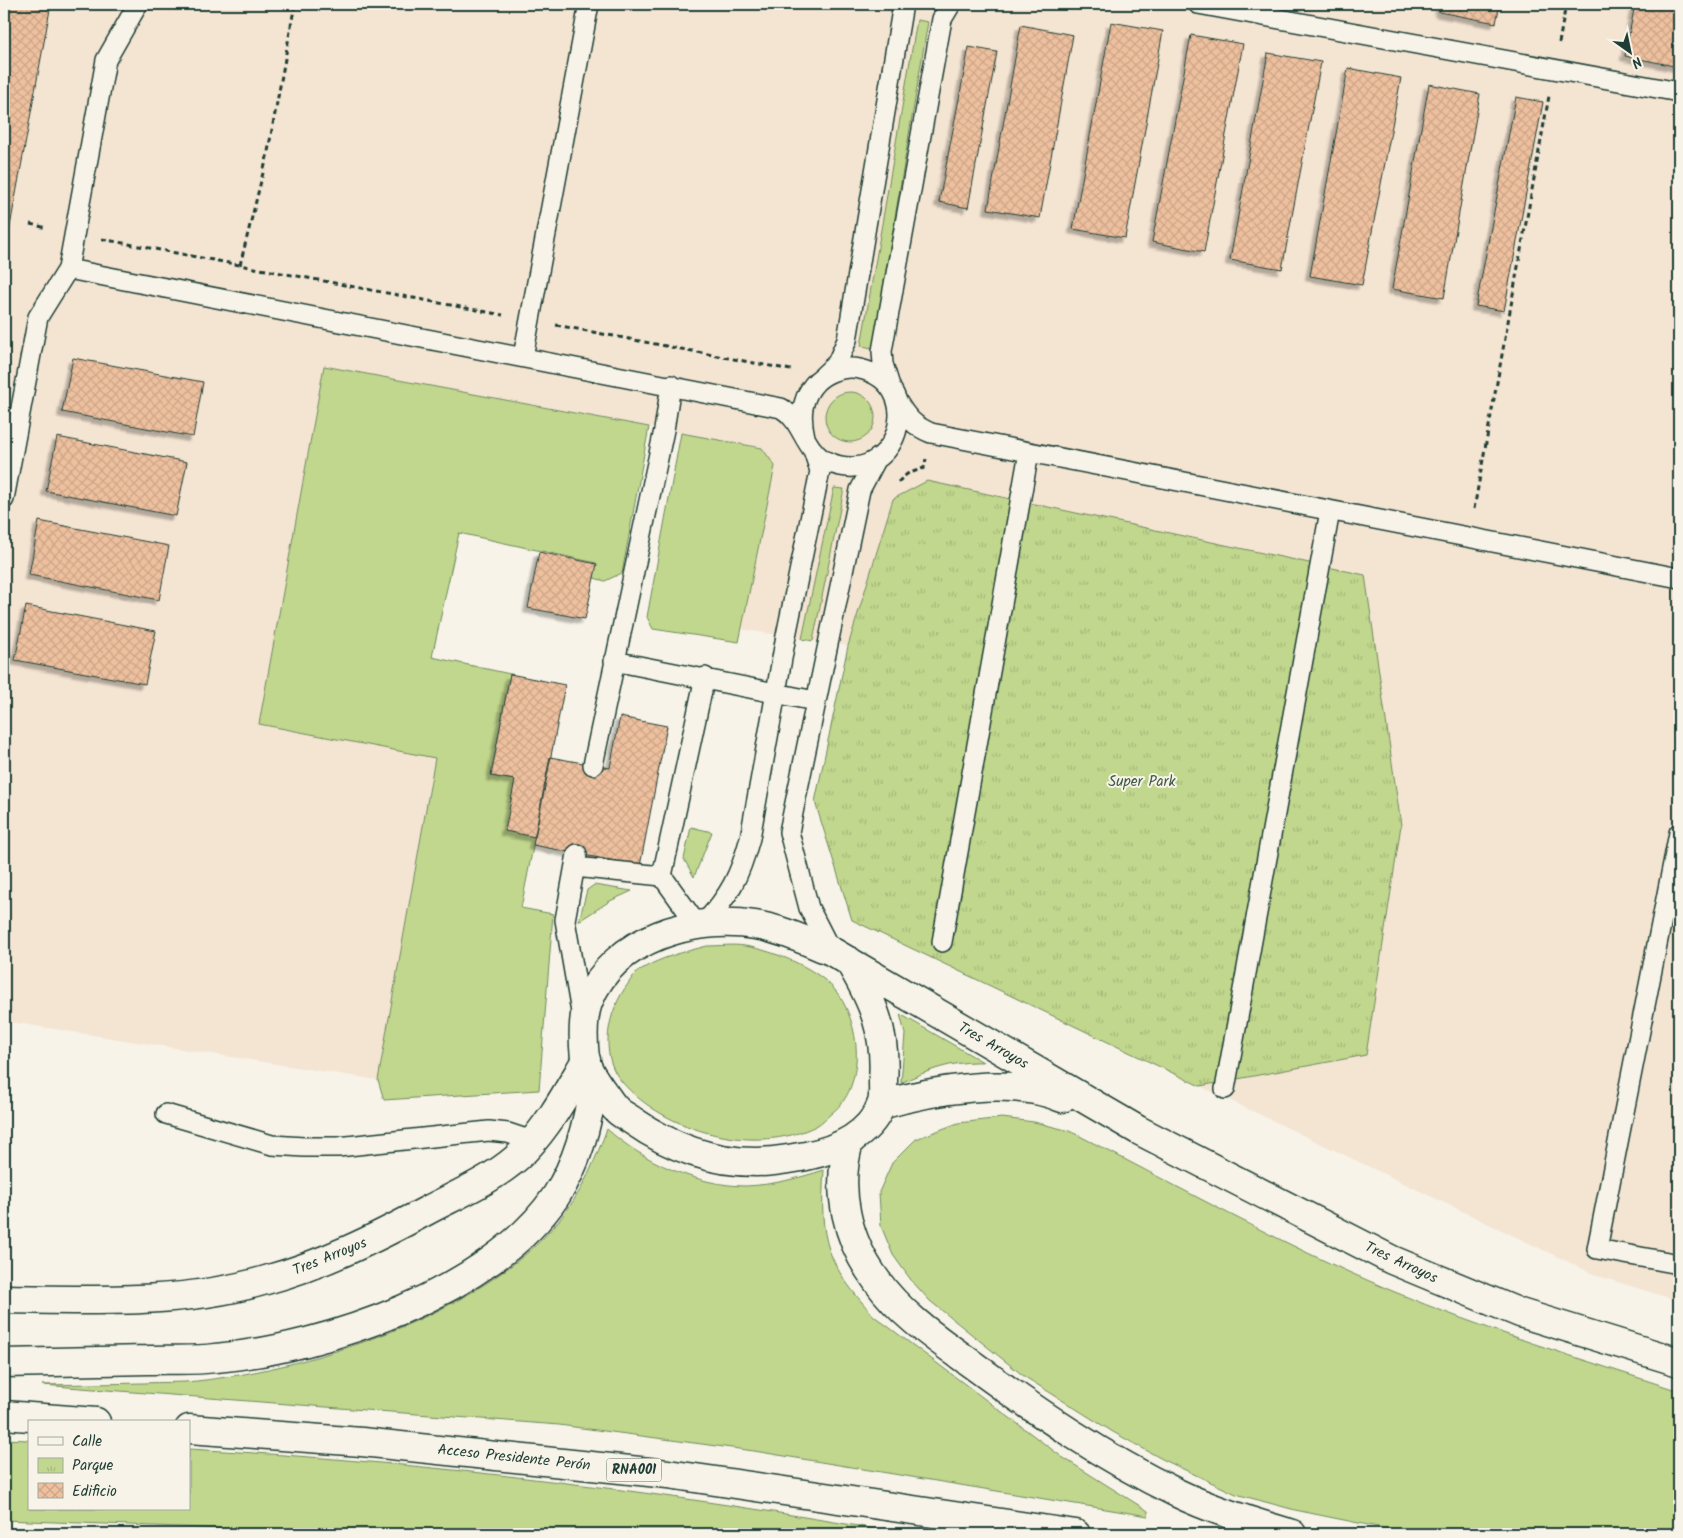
<svg xmlns="http://www.w3.org/2000/svg" width="1683" height="1538" font-family="Kalam,sans-serif">
	<style>
		.built { fill: #f4e4d2 }
		.green { fill: #c1d78d; stroke: #708a60 }
		.park { fill: url(#park-tufts); stroke: #708a60 }
		.building { fill: url(#building-cross-hatch); stroke: #1f3d34; filter: url(#shadow) }
		.lines { fill: none; stroke-linecap: round; stroke-linejoin: round }
		.service-casing { stroke: #1f3d34; stroke-width: 22 }
		.minor-casing { stroke: #1f3d34; stroke-width: 31 }
		.secondary-casing { stroke: #1f3d34; stroke-width: 31 }
		.motorway-casing { stroke: #1f3d34; stroke-width: 31 }
		.path { stroke: #1f3d34; stroke-width: 3; stroke-dasharray: 5 4; stroke-linecap: butt }
		.service { stroke: #f7f3e8; stroke-width: 19 }
		.minor { stroke: #f7f3e8; stroke-width: 28 }
		.secondary { stroke: #f7f3e8; stroke-width: 28 }
		.motorway { stroke: #f7f3e8; stroke-width: 28 }
		.labels { text-anchor: middle; dominant-baseline: central; stroke-width: 4; stroke-linejoin: round; paint-order: stroke }
		.shield { fill: #f7f3e8; stroke: #60746a; stroke-width: 1 }
		.shield-label { font-size: 14px; font-weight: bold; fill: #1f3d34 }
		.park-label { font-size: 15px; fill: #3f5c46; stroke: #f7f3e8 }
		.street-label { font-size: 15px; fill: #1f3d34; stroke: #f7f3e8 }
	</style>
	<defs>
		<pattern id="park-tufts" width="24" height="20" patternUnits="userSpaceOnUse" patternTransform="scale(1.25)"><rect width="24" height="20" fill="#c1d78d"/><path d="M3 7l-1-3M5 7V3M7 7l1-3M15 17l-1-3M17 17v-4M19 17l1-3" fill="none" stroke="#a5b97a"/></pattern>
		<pattern id="building-cross-hatch" width="8" height="8" patternUnits="userSpaceOnUse" patternTransform="scale(1.25)"><rect width="8" height="8" fill="#eec09e"/><path d="M0 0l8 8M0 8l8-8" fill="none" stroke="#cca689"/></pattern>
		<filter id="shadow"><feDropShadow dx="-4.5" dy="4.5" stdDeviation="1" flood-color="#0004"/></filter>
	</defs>
	<rect width="100%" height="100%" fill="#f7f3e8"/>
	<filter id="ink" filterUnits="userSpaceOnUse"><feTurbulence type="fractalNoise" baseFrequency=".02" numOctaves="2"/><feDisplacementMap in="SourceGraphic" scale="10" xChannelSelector="R" yChannelSelector="G"/><feConvolveMatrix kernelMatrix="1 2 1 2 8 2 1 2 1" color-interpolation-filters="sRGB"/></filter>
	<g filter="url(#ink)">
		<path class="built" d="M4,4H1679V1301L1598,1276L852,920L815,802L848,646L741,629L775,467L762,448L324,366L259,724L435,757L378,1080L4,1021Z"/>
		<path class="green" d="M917,20L928,22L873,348L861,346Z
			M324,366L649,427L622,573L605,581L594,578L596,563L459,533L432,657L510,674L491,776L515,780L535,837L521,908L553,914L539,1090L384,1100L378,1080L435,758L259,724Z
			M825 417a25 25 0 1 1 50 0a25 25 0 1 1-50 0Z
			M681,433L762,448L775,466L739,642L653,629L647,617Z
			M834,488L844,489L813,641L802,639Z
			M691,827L712,832L694,877L684,859Z
			M594,885L632,891L610,901L579,921L587,890Z
			M707,946C720,946 733,944 745,946C774,951 821,969 838,994C851,1012 858,1040 856,1062C854,1081 849,1099 833,1112C828,1116 822,1123 816,1126C756,1156 665,1132 622,1082C598,1055 608,1010 628,984C631,979 635,973 640,970C661,957 684,952 707,946Z
			M900,1014L983,1062C953,1061 928,1070 901,1083L905,1034Z
			M1002,1118L1034,1122L1070,1131C1176,1185 1280,1244 1390,1290C1484,1330 1582,1359 1679,1391V1534H1412L1295,1510L1236,1494L1162,1459L1113,1432L1025,1377L930,1301L911,1280L893,1255L881,1226L879,1192L892,1163L916,1139L958,1123Z
			M607,1129C642,1161 698,1186 746,1186C773,1185 799,1178 824,1170C819,1241 826,1263 874,1316L1062,1457L1148,1511V1516L754,1451L559,1425L42,1385C76,1384 110,1384 144,1383C162,1382 180,1383 197,1381C315,1368 495,1310 567,1210C585,1186 596,1157 607,1129Z
			M4,1439L29,1440V1509H189V1449C428,1462 668,1492 904,1534H355L4,1520Z"/>
		<path class="park" d="M927,481L1365,575L1401,825L1366,1055L1200,1086L852,920L815,802L848,646L893,499Z"/>
		<path class="building" d="M4,4H51L4,259Z
			M1441,4H1500L1496,23L1439,12Z
			M1635,4H1679V67L1625,56Z
			M1111,22L1163,31L1125,238L1073,229Z
			M1021,25L1073,35L1040,218L988,209Z
			M1191,35L1243,44L1204,252L1152,242Z
			M969,47L997,52L968,208L939,202Z
			M1268,53L1321,62L1282,269L1230,260Z
			M1348,68L1401,78L1362,285L1310,276Z
			M1429,84L1480,94L1444,298L1392,289Z
			M1516,97L1543,102L1504,311L1476,306Z
			M73,358L203,382L193,437L62,412Z
			M57,437L187,462L176,516L46,491Z
			M39,521L169,546L159,600L29,575Z
			M539,552L597,564L585,619L528,608Z
			M26,606L156,631L145,684L15,660Z
			M510,674L565,685L535,837L505,831L515,780L491,776Z
			M620,717L667,726L640,866L533,845L550,757L610,768Z"/>
		<g class="lines">
			<g class="service-casing">
				<path id="service" d="M1198,4L1679,92
					M68,269L781,408C803,420 804,452 828,462C897,491 930,385 860,369C845,366 828,371 817,381C801,397 800,416 805,437
					M523,357L589,4
					M824,375L837,363L847,340L903,4
					M891,389L883,364L882,351L942,19L951,4
					M898,403C907,418 914,426 931,433L1679,578
					M4,499L38,317L68,269L106,60L138,4
					M614,661L815,701
					M593,765L664,430L671,385
					M1679,833L1597,1249L1679,1264
					M577,854L565,920L582,1018
					M575,867L662,876
					M703,924C730,896 740,875 750,838L786,636L820,471L813,450
					M698,926L662,876L705,677
					M942,942L1029,452
					M831,951L809,908L789,832L860,490L876,460
					M1225,1089L1330,511
					M166,1114L272,1145L304,1147H338L489,1131L508,1133L532,1141"/>
			</g>
			<g class="minor-casing">
				<path id="minor" d="M4,1299C91,1300 182,1305 266,1280C324,1264 376,1238 428,1210C460,1193 499,1177 525,1150C550,1124 567,1092 586,1060"/>
			</g>
			<g class="secondary-casing">
				<path id="secondary" d="M849,961C873,1001 887,1033 883,1081C883,1088 884,1099 881,1106C868,1136 836,1150 806,1156C790,1159 772,1162 756,1162C711,1162 669,1146 633,1121C628,1117 620,1114 616,1109C611,1104 607,1097 603,1092C596,1082 587,1071 585,1059C583,1040 582,1017 589,1000C614,938 694,915 755,925C781,929 806,941 831,951L1138,1130L1392,1260L1520,1313L1679,1362
					M881,1105C932,1090 1012,1076 1062,1098"/>
			</g>
			<g class="motorway-casing">
				<path id="motorway" d="M849,1142C835,1190 847,1241 877,1281C902,1316 939,1340 973,1365C1037,1412 1103,1457 1175,1492C1212,1510 1253,1522 1292,1534
					M4,1363C52,1362 100,1361 148,1360C170,1359 193,1361 216,1358C324,1349 493,1291 556,1196C579,1161 589,1120 594,1079
					M4,1415L96,1422
					M189,1429L362,1442L668,1474L1076,1534"/>
			</g>
			<path class="path" d="M1559,43L1566,4
				M30,224L47,228
				M102,239L503,315
				M240,265L267,157L295,4
				M556,325L791,370
				M898,482L907,474L924,468L926,459
				M1474,509L1549,96"/>
			<use href="#service" class="service"/>
			<use href="#minor" class="minor"/>
			<use href="#secondary" class="secondary"/>
			<use href="#motorway" class="motorway"/>
		</g>
	</g>
	<g class="labels">
		<rect class="shield" x="606.5" y="1458.5" width="55" height="23" rx="4"/>
		<g class="shield-label">
			<text x="634" y="1470">RNA001</text>
		</g>
		<g class="park-label">
			<text x="1142" y="782">Super Park</text>
		</g>
		<g class="street-label">
			<text transform="translate(993 1046) rotate(30)">Tres Arroyos</text>
			<text transform="translate(330 1257) rotate(-22)">Tres Arroyos</text>
			<text transform="translate(1401 1263) rotate(25)">Tres Arroyos</text>
			<text transform="translate(514 1458) rotate(6)">Acceso Presidente Perón</text>
		</g>
	</g>
	<rect width="1683" height="1538" fill="none" stroke="#f7f3e8" stroke-width="20"/>
	<rect x="10" y="10" width="1663" height="1518" fill="none" stroke="#1f3d34" stroke-width="2" filter="url(#ink)"/>
	<rect x="28" y="1420" width="162" height="90" fill="#f7f3e8" stroke="#a1aaa0"/>
	<rect x="38" y="1437" width="25" height="8" fill="#f7f3e8" stroke="#a1aaa0"/>
	<text x="72" y="1446" font-size="15" fill="#1f3d34">Calle</text>
	<rect x="38" y="1458" width="25" height="15" fill="url(#park-tufts)" stroke="#a1aaa0"/>
	<text x="72" y="1470" font-size="15" fill="#1f3d34">Parque</text>
	<rect x="38" y="1483" width="25" height="15" fill="url(#building-cross-hatch)" stroke="#a1aaa0"/>
	<text x="72" y="1496" font-size="15" fill="#1f3d34">Edificio</text>
	<g transform="translate(1630 52) rotate(147)" stroke="#f7f3e8" stroke-width="4" paint-order="stroke">
	<path d="M0-4L9 19L0 12L-9 19Z" fill="#1f3d34"/>
	<text y="-8" font-size="14" font-weight="bold" text-anchor="middle" fill="#1f3d34">N</text>
	</g>
</svg>
